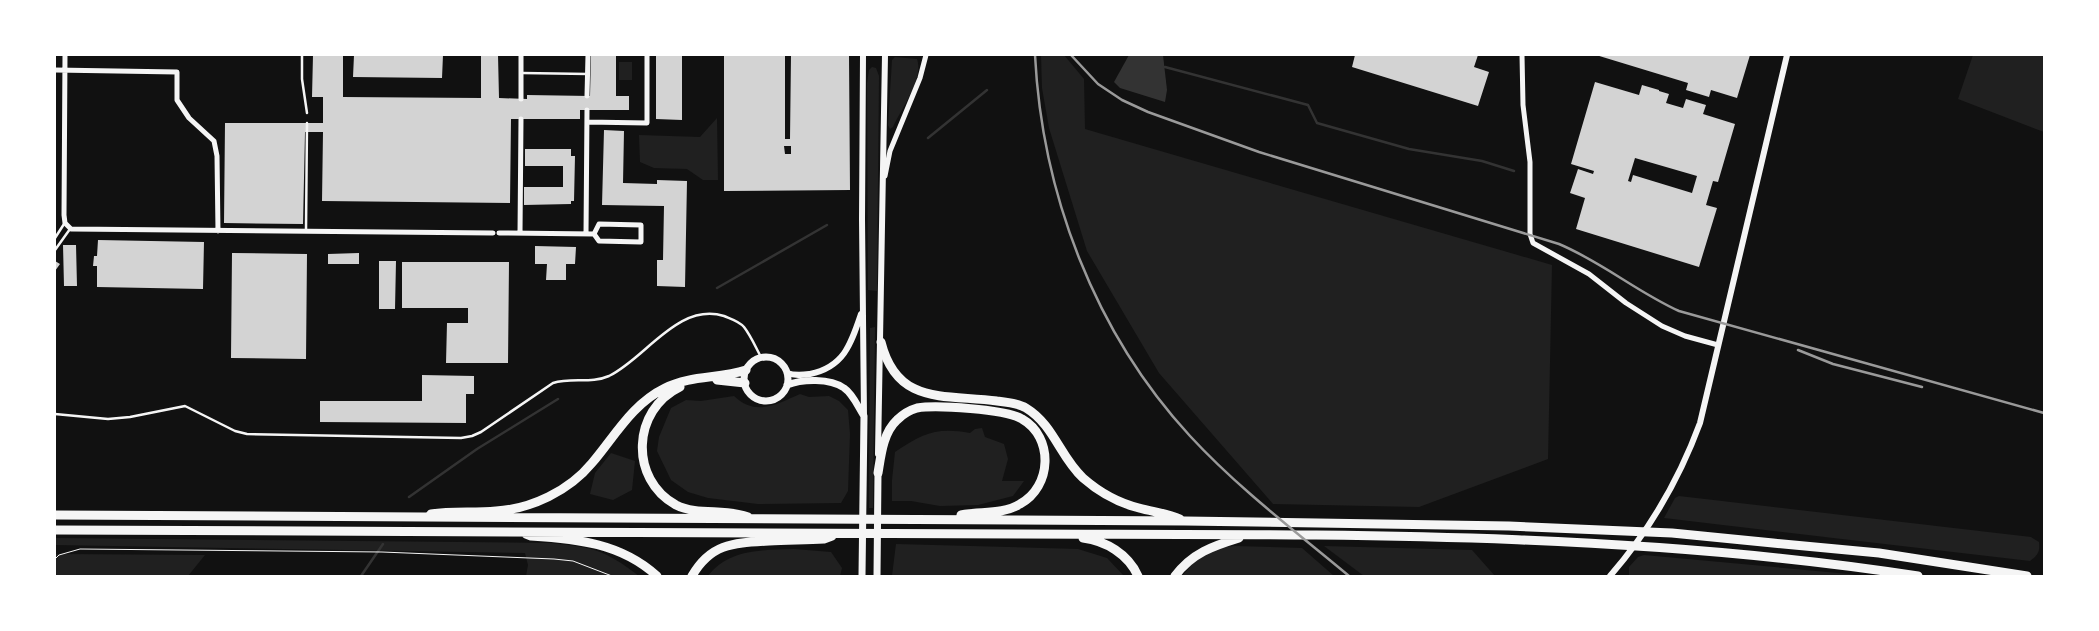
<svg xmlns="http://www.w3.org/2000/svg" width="2099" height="631" font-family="Figtree,sans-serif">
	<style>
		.green { fill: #202020 }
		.water { fill: #333 }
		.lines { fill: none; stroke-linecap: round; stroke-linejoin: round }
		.stream { stroke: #333; stroke-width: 2.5 }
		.building { fill: #d3d3d3; fill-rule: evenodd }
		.path { stroke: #f5f5f5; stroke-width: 1 }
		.service { stroke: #f5f5f5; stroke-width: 2.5 }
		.minor { stroke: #f5f5f5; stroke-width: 5 }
		.tertiary { stroke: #f5f5f5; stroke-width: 6 }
		.secondary { stroke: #f5f5f5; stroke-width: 7 }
		.motorway { stroke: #f5f5f5; stroke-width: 9 }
		.rail { stroke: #9a9a9a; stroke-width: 2.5 }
	</style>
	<rect width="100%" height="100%" fill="#111"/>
	<path class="green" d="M1041,55H1064L1084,79L1085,129L1552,265L1548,459L1419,507L1273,504L1159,373L1087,251L1049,128L1042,88Z
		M1973,55H2044V132L1958,99Z
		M895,57L917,59C924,79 901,109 893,127L890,129L888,125L892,60Z
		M619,62H632V80H619Z
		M872,67L876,68L879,76L877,291L868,290L867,83L869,70Z
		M717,118L718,180H703L687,169L654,168L640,162L639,135L700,137Z
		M875,327L873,508H869L870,328Z
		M800,394L809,397L829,396L839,401L848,410L850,434L848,491L841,503L758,504L708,498L688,492L671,480L657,451L659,437L671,408L686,400L701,401L734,396C756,417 777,404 800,394Z
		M982,428L985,437L1004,444L1008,459L1002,481H1024L1013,496L978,505L940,506L911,501H892V480L895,452C923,433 937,427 970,433L975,429Z
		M611,453L635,461L632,490L613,500L590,494L595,473Z
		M1679,496L2031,537L2039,542C2040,552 2038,555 2030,561L1664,518L1675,498Z
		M55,538L551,543C595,548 603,549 639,576H526L528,565L525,553L55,545Z
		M896,544L1078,549L1107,558L1124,576H892Z
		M1235,546L1302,548L1334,576H1182L1190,567L1189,565L1215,548Z
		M1324,546L1472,550L1495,576H1364Z
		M794,549L831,552L842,568L840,576H708C728,549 763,550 794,549Z
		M55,554L205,555L188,576H55Z
		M1644,555L1849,574L1863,576H1629V567L1638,557Z"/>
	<path class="water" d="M1129,55H1163L1167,90L1165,102L1120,88L1114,82Z"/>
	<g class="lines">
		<path class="stream" d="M1165,67L1308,105L1317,123L1409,149L1482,161L1514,171
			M928,138L987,90
			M717,288L827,225
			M409,497L477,449L558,399
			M361,576L383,544"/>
	</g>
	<path class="building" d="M313,55H343V97L481,98V55H498L499,98L527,99V95L590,96L591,55H616V96H629V110H580V119H511L510,203L322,201L323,132H305L303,224L224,223L225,123H323V97H312Z
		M354,55H443L442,78L353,77Z
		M656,55H682V120L656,119Z
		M724,55H785V139H790L791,55H849L850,190L724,191ZM784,146H791V154H785Z
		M1355,55H1478L1474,67L1489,72L1478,106L1352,67Z
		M1596,55H1750L1737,98L1711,90L1709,97L1686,90L1688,83Z
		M1595,82L1639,95L1642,85L1659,90V91L1669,94L1666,103L1683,108L1686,99L1706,105L1703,114L1735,124L1718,182L1713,181L1706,205L1717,208L1699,267L1576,229L1585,198L1570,193L1578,169L1593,174L1594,171L1571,164ZM1635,158L1697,176L1692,193L1633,175L1631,182L1628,181Z
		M604,130L624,131L623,183L657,184V180L687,181L685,287L657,286V260H663L664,206L602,205Z
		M525,149H571V156H575L574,201H571V204L524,205V187H563V166H525Z
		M98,240L204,242L203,289L97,287V266H93L94,256H97Z
		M63,245H76L77,286H64Z
		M535,246L576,247L575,264H566V280H546L547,264H535Z
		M232,253L307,254L306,359L231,358Z
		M359,253V264H328V254Z
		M55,261L60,264L55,271Z
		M379,261H396L395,309H379Z
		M402,262H509L508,363H446L447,323H468V308H402Z
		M422,375L474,376V394H466V423L320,422V401H422Z"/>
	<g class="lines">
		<path class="path" d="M55,559L59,555L80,549L382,552L554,559L573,561L612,576"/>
		<path class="service" d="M302,55V79L307,113
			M522,73L588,74
			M306,230L307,123
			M55,238L64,224
			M55,250L70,229
			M55,414L108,419L130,417L185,406L235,431L247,434L461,438L472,436L481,432L553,383C571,377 591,384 609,376C646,358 678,302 724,316C731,319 739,321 744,327C751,336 756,348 761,357"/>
		<path class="minor" d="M65,55L64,215L65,223L71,229L493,233
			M1522,55L1523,105L1530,162V234L1533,243L1589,274L1626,303L1662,326L1685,336L1718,345
			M55,70L177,72V100L189,118L214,141L217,156L218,231
			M587,96L588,55
			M521,99V55
			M587,122L647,123V55
			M885,176L890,151L920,78L926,55
			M499,233L594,234L599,241L641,242V225L599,224L594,234
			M520,233L521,119
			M586,234L587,110"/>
		<path class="tertiary" d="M863,55L862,219L864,416
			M787,373C795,376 802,375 810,374C844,367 851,344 861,314
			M878,454L885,55
			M1610,576C1650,530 1679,480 1700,423L1787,55"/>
		<path class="secondary" d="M744 379a22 22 0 1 1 44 0a22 22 0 1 1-44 0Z
			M787,385C802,379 830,378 844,388C853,394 858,407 864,416L862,576
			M877,576L878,473"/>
		<path class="motorway" d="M881,342C897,406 945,394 997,401C1006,402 1018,403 1026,408C1054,425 1060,457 1083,478C1099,492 1119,503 1139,508C1153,512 1167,513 1180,519
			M717,380L745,383
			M680,387C632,410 629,479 676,505C698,516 725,508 748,517
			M878,473C881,455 883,433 897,420C902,415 910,410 917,408C936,405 1006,409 1022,419C1054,437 1052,487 1020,504C1002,515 981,511 961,515
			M431,514C453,511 474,513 496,511C531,509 569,491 592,463C615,436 632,404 665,388C691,375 719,379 746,370
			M55,515L1185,521L1509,526L1672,533L1773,543L1879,553L2027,576
			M55,530C377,530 699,533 1020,534C1320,535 1621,530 1918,576
			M526,534L531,536C577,539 621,543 657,576
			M1083,538C1106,541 1128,554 1138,576
			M692,576C711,543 734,543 769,541C787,540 805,540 824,539L832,536
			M1175,576C1192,553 1213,546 1239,538"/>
		<path class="rail" d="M1035,55C1042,194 1095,333 1190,436C1238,488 1295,531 1349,576
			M1071,55L1098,84L1122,100L1148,112L1259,152L1559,244C1602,262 1637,292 1679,311L2044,413
			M1798,350L1833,364L1922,387"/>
	</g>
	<rect width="2099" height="631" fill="none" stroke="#ffffff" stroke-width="112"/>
</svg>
